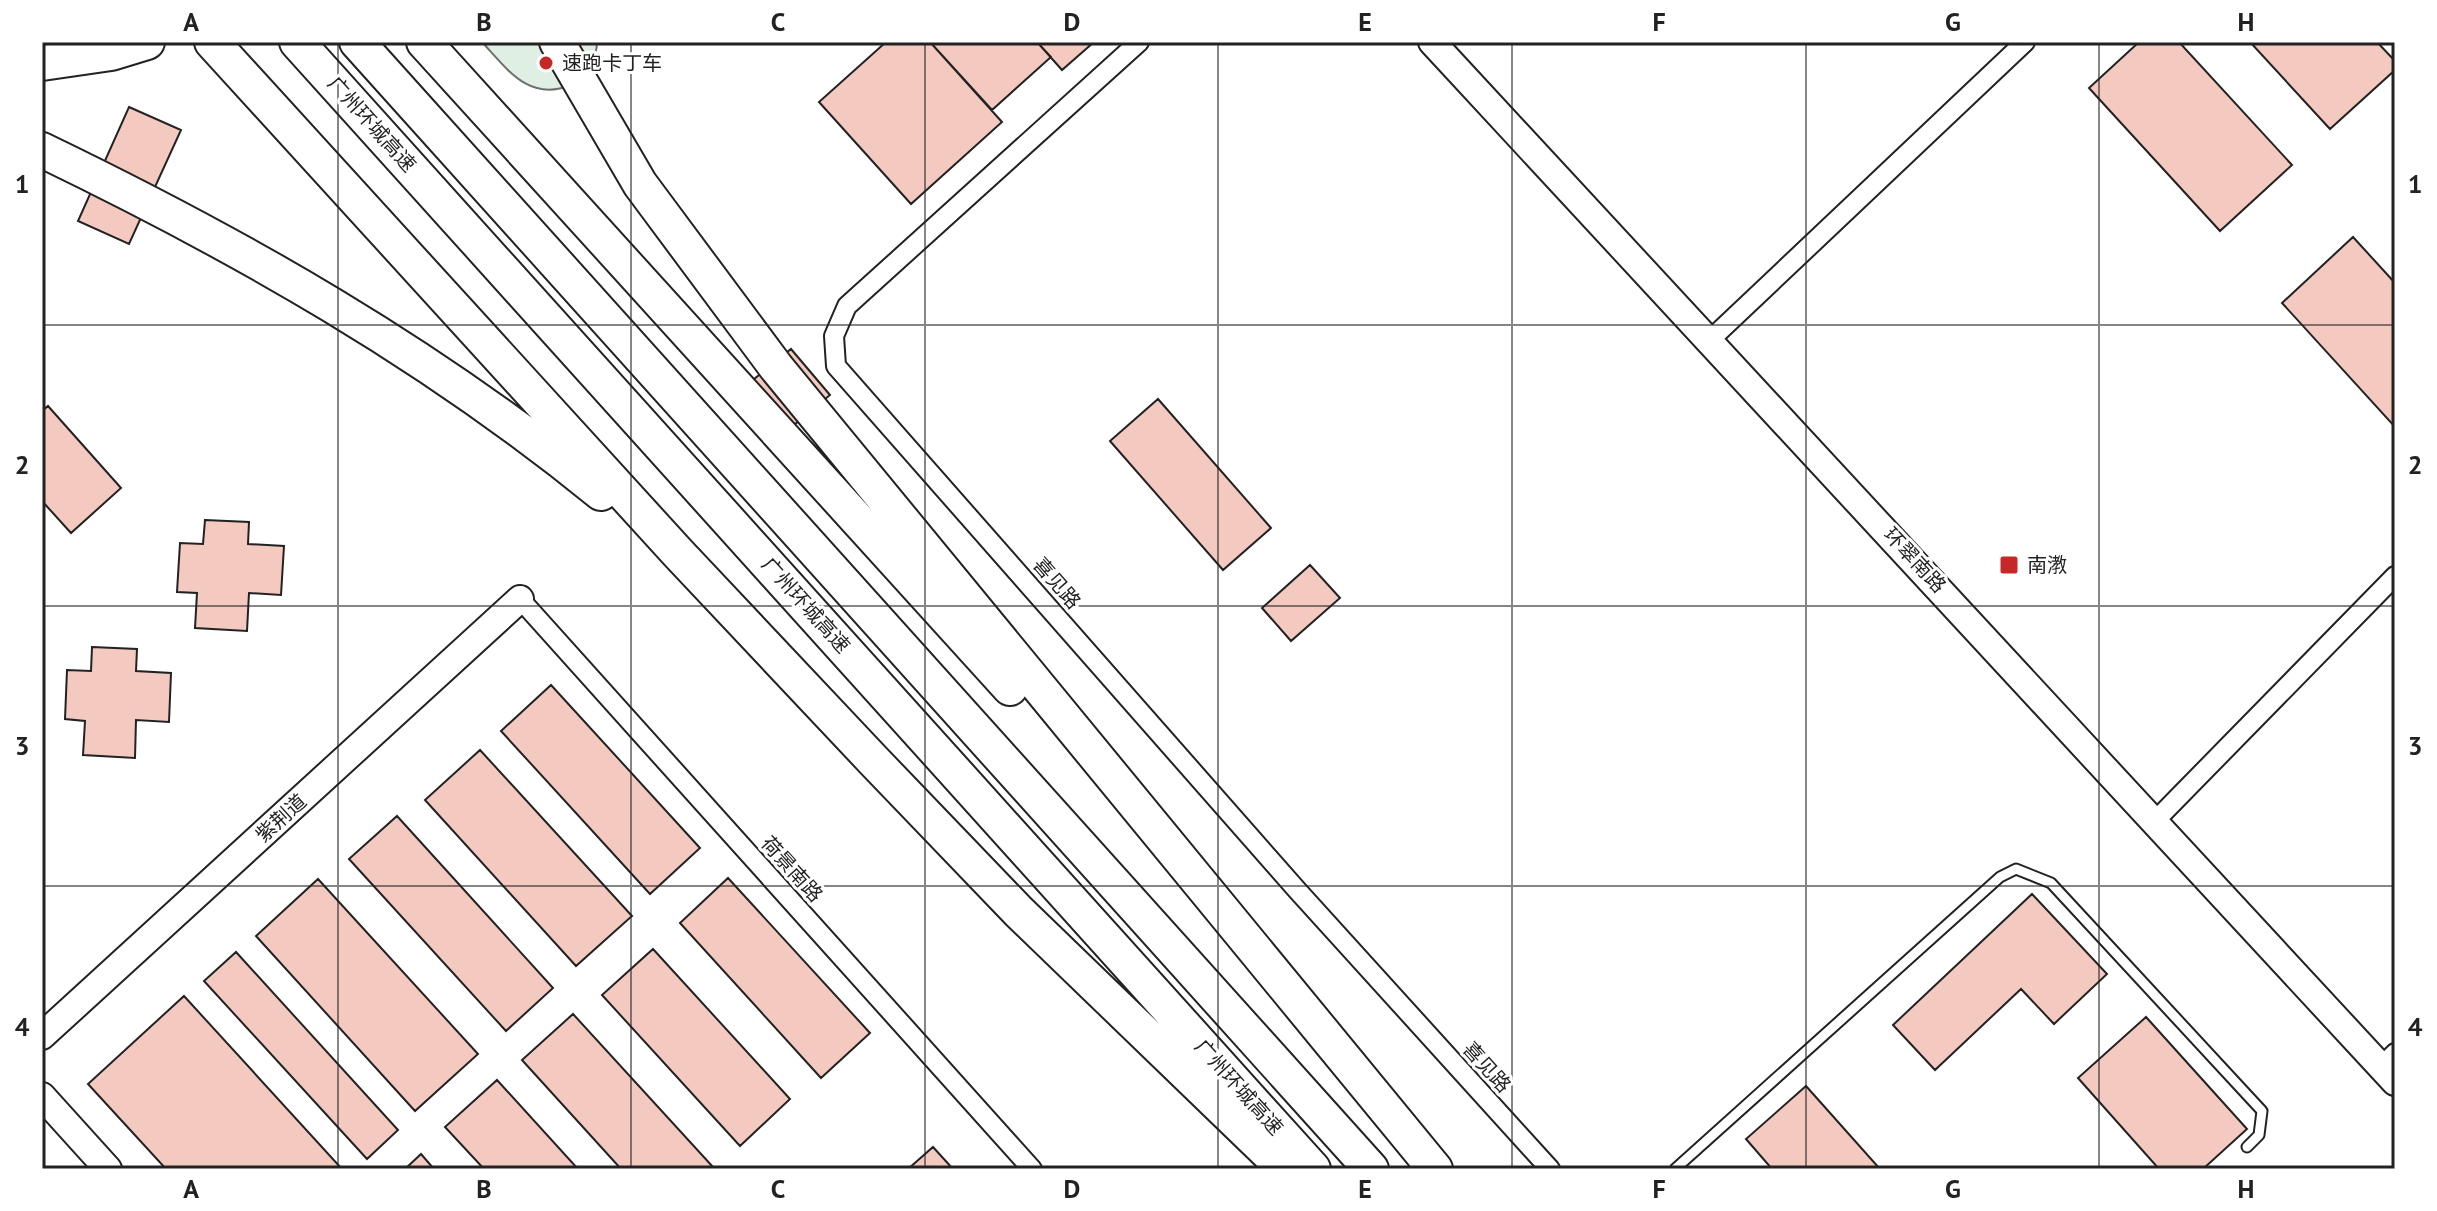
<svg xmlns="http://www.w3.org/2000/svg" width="2437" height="1211" font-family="'PT Sans','Noto Sans SC',sans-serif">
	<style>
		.green { fill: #e0efe3; stroke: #6f6f6f; stroke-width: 2 }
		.building { fill: #f3c9c0; stroke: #222; stroke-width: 2 }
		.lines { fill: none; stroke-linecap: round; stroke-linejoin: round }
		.lane-casing { stroke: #222; stroke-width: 13 }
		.street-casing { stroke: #222; stroke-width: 22 }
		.secondary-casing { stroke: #222; stroke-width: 30 }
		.highway-casing { stroke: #222; stroke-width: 38 }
		.lane { stroke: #fff; stroke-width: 9 }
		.street { stroke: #fff; stroke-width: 18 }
		.secondary { stroke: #fff; stroke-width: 26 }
		.highway { stroke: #fff; stroke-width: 34 }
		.grid { fill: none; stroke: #222; stroke-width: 2; stroke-opacity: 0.55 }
		.poi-dot { fill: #c62828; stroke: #fff; stroke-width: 3 }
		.labels { text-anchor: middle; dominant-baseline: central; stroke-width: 6; stroke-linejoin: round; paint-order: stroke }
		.poi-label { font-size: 20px; fill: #222; stroke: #fff; text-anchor: start }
		.street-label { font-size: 20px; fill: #222; stroke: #fff }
		.neatline { fill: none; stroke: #222; stroke-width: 3 }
		.grid-label { font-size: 26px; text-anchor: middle; font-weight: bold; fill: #222 }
	</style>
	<rect width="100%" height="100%" fill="#fff"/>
	<path class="green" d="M482,42H597C597,61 584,72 571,85C529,102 508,70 482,42Z"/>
	<path class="building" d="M886,42H930L1002,122L911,204L819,102Z
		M930,42H1037L1051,57L992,110Z
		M1037,42H1094L1062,70Z
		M2139,42H2179L2292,165L2220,231L2089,88Z
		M2250,42H2377L2395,61V70L2330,129Z
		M129,107L181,130L129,244L78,221Z
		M2353,237L2395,283V427L2282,303Z
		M791,349L830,395L782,435L743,388Z
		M1158,399L1271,528L1223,570L1110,441Z
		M48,406L121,488L71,533L42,501V411Z
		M205,520L249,522L248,544L284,546L281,595L249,593L247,631L195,628L197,593L177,592L180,543L203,544Z
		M1310,565L1340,598L1291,641L1262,608Z
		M92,647L137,649L136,671L171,673L169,722L136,720L135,758L83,755L85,721L65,719L67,670L91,671Z
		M551,685L700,848L650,894L501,731Z
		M480,750L632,916L576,966L425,800Z
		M397,816L553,988L506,1031L349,859Z
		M728,878L870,1033L821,1078L680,923Z
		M318,879L478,1054L415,1111L256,936Z
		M2032,894L2107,974L2054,1024L2021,989L1935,1070L1893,1025Z
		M653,949L790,1099L740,1146L602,995Z
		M236,952L398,1130L367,1159L204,981Z
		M184,996L342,1169H166L88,1084Z
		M573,1014L713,1167L711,1169H621L522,1060Z
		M2146,1017L2247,1129L2203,1169H2159L2078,1078Z
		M497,1080L578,1169H484L445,1127Z
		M1806,1086L1880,1169H1772L1746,1139Z
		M933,1147L953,1169H908Z
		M421,1154L434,1169H405Z"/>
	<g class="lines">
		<g class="lane-casing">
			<path id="lane" d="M1675,1169L2000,877L2016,869L2051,883L2262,1111L2259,1135L2247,1147"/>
		</g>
		<g class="street-casing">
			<path id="street" d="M1139,42L847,306L834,336L836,366L1297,890L1550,1169
				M1710,340L2025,42
				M520,599L1032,1169
				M2156,820L2395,576
				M2381,1067L2395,1053"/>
		</g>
		<g class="secondary-casing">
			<path id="secondary" d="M1432,42L2395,1082
				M42,1036L520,599
				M42,1096L108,1169"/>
		</g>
		<g class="highway-casing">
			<path id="highway" d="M212,42L678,553L873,760L1019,912L1285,1169
				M297,42L1313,1169
				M357,42L1371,1169
				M424,42L1010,688
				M557,42L640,184L776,367L1435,1169
				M42,63L111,53L147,42
				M42,150C241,246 429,353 601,493"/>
		</g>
		<use href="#lane" class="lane"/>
		<use href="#street" class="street"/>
		<use href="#secondary" class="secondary"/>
		<use href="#highway" class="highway"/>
	</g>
	<path class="grid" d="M338,42V1169M631,42V1169M925,42V1169M1218,42V1169M1512,42V1169M1806,42V1169M2099,42V1169M42,325H2395M42,606H2395M42,886H2395"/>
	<g class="poi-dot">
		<circle cx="546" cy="63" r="8"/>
		<rect x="1999" y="555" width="20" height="20" rx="4"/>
	</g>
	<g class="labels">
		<g class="poi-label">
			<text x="562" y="63">速跑卡丁车</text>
			<text x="2027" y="565">南漖</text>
		</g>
		<g class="street-label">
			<text transform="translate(372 124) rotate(48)">广州环城高速</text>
			<text transform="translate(1915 560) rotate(47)">环翠南路</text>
			<text transform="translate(1057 583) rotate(49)">喜见路</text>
			<text transform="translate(806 605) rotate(48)">广州环城高速</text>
			<text transform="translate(281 818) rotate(-42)">紫荆道</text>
			<text transform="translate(792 869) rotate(48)">荷景南路</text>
			<text transform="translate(1487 1067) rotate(48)">喜见路</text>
			<text transform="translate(1239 1087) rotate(48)">广州环城高速</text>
		</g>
	</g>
	<rect width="2437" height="1211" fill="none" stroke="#ffffff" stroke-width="88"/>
	<rect x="44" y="44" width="2349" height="1123" class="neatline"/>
	<g class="grid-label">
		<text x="191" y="31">A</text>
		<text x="484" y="31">B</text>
		<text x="778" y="31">C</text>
		<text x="1072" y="31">D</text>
		<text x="1365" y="31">E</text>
		<text x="1659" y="31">F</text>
		<text x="1953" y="31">G</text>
		<text x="2246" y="31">H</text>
		<text x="22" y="193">1</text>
		<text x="2415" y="193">1</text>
		<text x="22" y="474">2</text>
		<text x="2415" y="474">2</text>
		<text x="22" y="755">3</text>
		<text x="2415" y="755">3</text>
		<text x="22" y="1036">4</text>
		<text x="2415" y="1036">4</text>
		<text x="191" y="1198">A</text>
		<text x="484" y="1198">B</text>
		<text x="778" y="1198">C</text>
		<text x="1072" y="1198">D</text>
		<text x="1365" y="1198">E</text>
		<text x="1659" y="1198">F</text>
		<text x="1953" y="1198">G</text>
		<text x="2246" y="1198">H</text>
	</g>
</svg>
